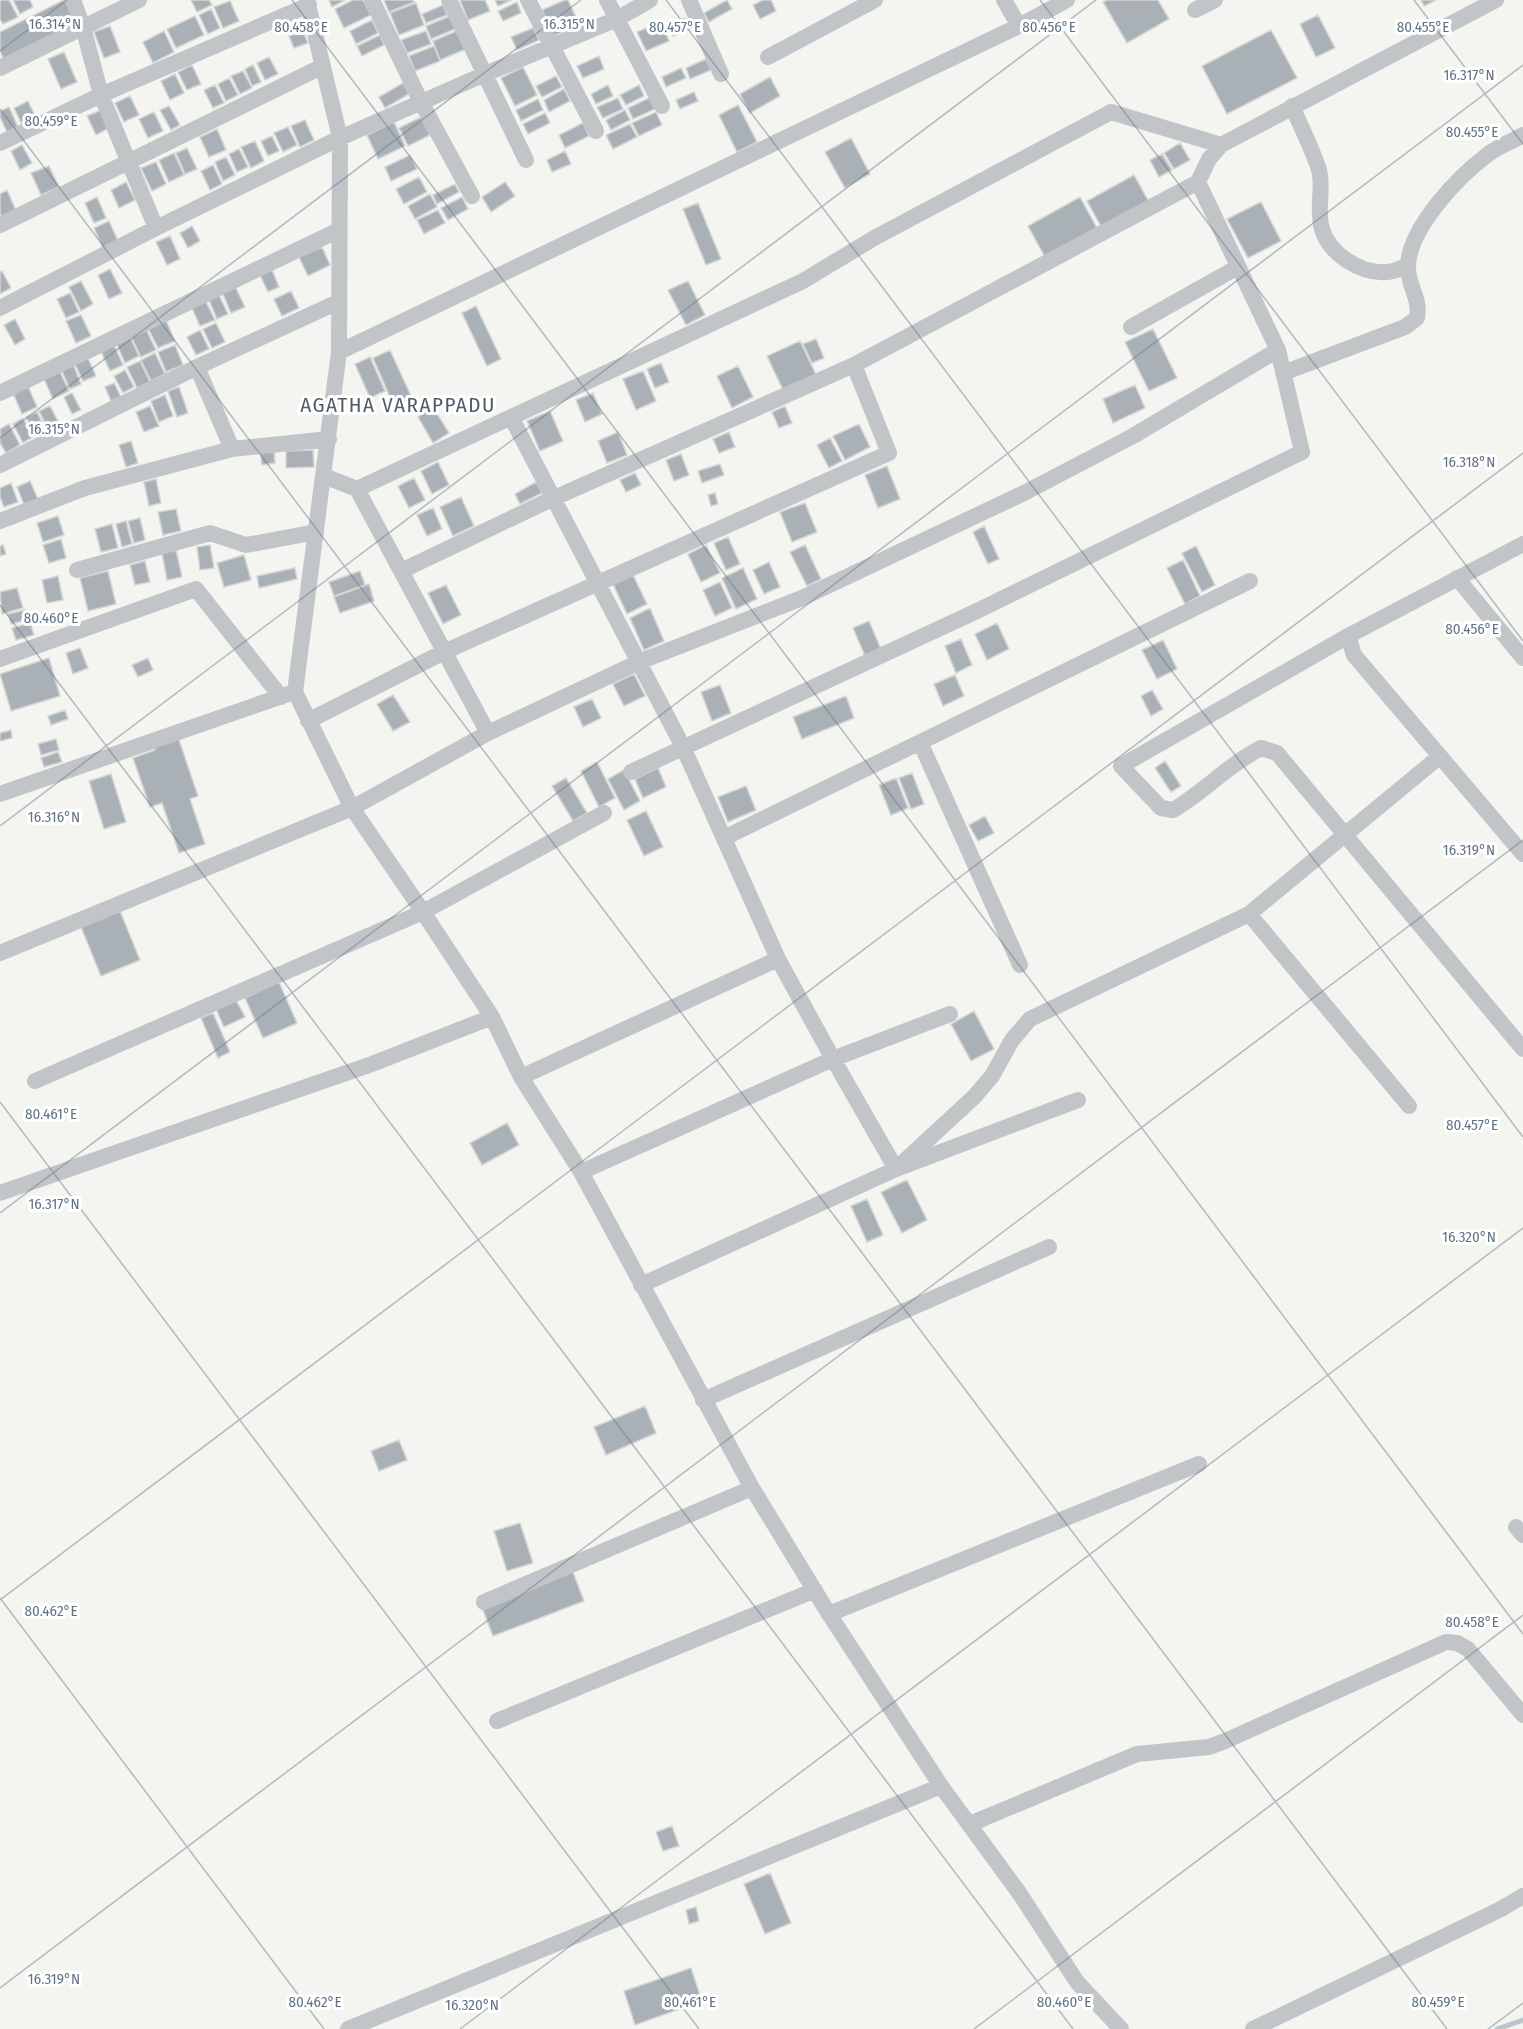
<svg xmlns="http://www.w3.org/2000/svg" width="1523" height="2029" font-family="'Fira Sans Condensed',sans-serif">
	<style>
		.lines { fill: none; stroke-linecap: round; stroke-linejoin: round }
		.stream { stroke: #bac6cb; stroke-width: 5 }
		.building { fill: #a9b1b7; stroke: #d5d5d3; stroke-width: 1.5 }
		.minor { stroke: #c1c5c8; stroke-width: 16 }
		.ticks { fill: none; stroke: #627383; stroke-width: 1.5; stroke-opacity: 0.45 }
		.labels { text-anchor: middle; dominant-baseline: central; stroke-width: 6; stroke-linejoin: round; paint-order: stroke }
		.neighbourhood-label { font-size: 21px; letter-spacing: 1.5px; fill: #505d67; stroke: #fff }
		.ticks-label { font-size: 15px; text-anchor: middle; fill: #627383; stroke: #fff; stroke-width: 6; stroke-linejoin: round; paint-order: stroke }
	</style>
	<rect width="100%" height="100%" fill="#f4f4f0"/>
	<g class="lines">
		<path class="stream" d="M1497,2029L1523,2020"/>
	</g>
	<path class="building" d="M0,0H9L18,17L3,24L0,19Z
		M13,0H30L33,7L20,14Z
		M64,0H68L80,25L5,62L0,51V32Z
		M191,0H209L212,5L197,12Z
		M329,0H345L332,7Z
		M353,0H363L371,15L344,28L335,9Z
		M384,0H413L414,2L389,12Z
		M460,0H485L490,11L468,20Z
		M495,0H512L498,6Z
		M565,0H568L579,24L554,36L542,10Z
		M727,0L732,9L709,22L704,13Z
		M763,0H771L776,11L760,19L753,5Z
		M1107,0H1158L1169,19L1127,43L1103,2Z
		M1421,0H1436L1424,6Z
		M230,1L239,21L223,28L214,7Z
		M517,2L521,13L503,21L498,11Z
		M416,3L424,25L399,35L390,13Z
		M443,5L447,15L426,23L422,14Z
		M211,9L220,28L208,34L199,15Z
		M1318,15L1335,48L1316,57L1300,24Z
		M195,16L204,35L176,48L167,29Z
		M450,16L455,29L431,39L426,26Z
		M685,18L690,29L673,36L668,25Z
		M372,20L378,33L356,44L350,31Z
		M661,22L669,41L646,51L637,32Z
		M110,26L120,52L104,58L94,32Z
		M533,28L539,40L517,50L511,37Z
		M459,30L466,49L440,60L433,41Z
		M1271,30L1297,78L1227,114L1202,66Z
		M164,31L174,52L153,63L143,42Z
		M303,31L308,43L294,48L289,36Z
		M426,31L431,44L407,53L401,40Z
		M380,35L384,45L362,56L357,46Z
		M434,46L440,61L415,71L409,56Z
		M64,52L77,82L61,89L48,59Z
		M599,56L604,69L583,78L577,66Z
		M269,57L278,74L265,80L257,63Z
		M706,59L711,70L690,79L686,68Z
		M192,65L201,84L187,90L178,72Z
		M253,65L261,82L252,86L245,69Z
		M523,67L537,95L515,106L501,78Z
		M681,68L686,78L666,87L662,77Z
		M243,71L252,88L240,94L231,76Z
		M175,74L184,93L170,100L161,81Z
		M556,76L562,87L542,97L536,86Z
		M770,77L780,96L750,113L740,94Z
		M229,78L238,95L226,101L218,84Z
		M403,83L409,94L385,108L379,97Z
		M215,85L224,103L213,108L204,90Z
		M608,85L613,96L596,104L591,94Z
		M639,85L644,96L626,105L620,95Z
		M564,89L570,101L549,112L544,100Z
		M694,92L698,101L680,109L676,100Z
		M130,96L139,115L124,122L115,103Z
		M618,98L623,109L603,118L597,107Z
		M649,98L655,109L633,119L628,108Z
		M538,99L543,110L521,121L516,110Z
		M28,101L36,118L22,125L14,108Z
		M738,105L757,142L737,152L719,115Z
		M169,106L180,125L171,130L160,110Z
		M9,107L18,127L7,132L0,117V111Z
		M101,110L109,128L96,135L87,116Z
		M625,110L630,120L611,130L606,120Z
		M154,112L163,131L148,138L139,119Z
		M656,112L662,125L639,136L632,123Z
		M545,113L550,123L528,134L523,124Z
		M421,117L430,135L408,146L399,128Z
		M305,120L314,140L300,147L291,126Z
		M394,122L405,146L378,159L367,135Z
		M583,123L589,136L565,148L559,135Z
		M630,124L637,137L613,149L606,135Z
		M288,127L297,145L283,152L274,133Z
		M217,129L226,150L209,157L200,137Z
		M272,136L279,151L268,156L261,141Z
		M851,138L870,174L845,188L825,152Z
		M255,141L264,161L251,168L241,147Z
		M1180,143L1190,160L1174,169L1164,153Z
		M22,145L32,163L20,170L11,151Z
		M187,148L197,169L185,174L176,153Z
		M239,149L248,167L237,172L229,154Z
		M565,151L571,164L552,172L547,160Z
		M174,153L184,175L169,182L159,160Z
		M1162,154L1172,170L1159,177L1150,160Z
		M410,155L417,169L391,181L385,167Z
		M226,157L235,175L223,181L215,162Z
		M156,162L166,184L152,191L141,168Z
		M213,165L222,184L210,190L201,171Z
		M49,166L59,187L41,195L31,173Z
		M1134,175L1150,204L1103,230L1087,201Z
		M419,177L427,192L404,204L396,189Z
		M126,182L135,200L119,208L111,190Z
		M505,182L515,196L491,212L482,197Z
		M455,184L459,192L437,204L433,195Z
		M7,190L17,213L3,220L0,213V194Z
		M430,194L437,207L415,219L408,206Z
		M97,197L106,218L94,223L85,203Z
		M462,197L468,209L448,220L441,208Z
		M1080,197L1097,228L1045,257L1028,226Z
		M1261,202L1281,241L1248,258L1227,219Z
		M698,203L721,259L706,265L683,209Z
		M438,210L445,223L424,234L417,220Z
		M109,221L118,241L103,248L94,228Z
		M192,226L200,241L188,248L180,233Z
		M170,236L180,259L167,265L156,242Z
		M322,247L330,265L308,276L299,257Z
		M110,269L122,293L109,299L98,275Z
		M272,270L279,287L268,292L260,275Z
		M2,271L11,288L0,294V272Z
		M81,281L93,304L81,311L69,287Z
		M688,281L705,315L686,325L668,290Z
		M235,286L245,307L231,313L222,292Z
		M291,291L299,308L282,316L274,299Z
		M70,293L79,312L66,318L57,299Z
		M218,293L228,314L217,319L208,298Z
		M205,300L215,320L200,326L191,306Z
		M476,306L501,359L487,366L462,313Z
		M81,315L91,336L76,343L66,321Z
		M165,318L175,341L158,348L147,326Z
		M15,319L25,339L15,345L4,325Z
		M216,323L225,342L212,348L203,329Z
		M146,329L156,350L141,357L131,336Z
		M1153,329L1177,378L1149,391L1125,342Z
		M200,330L209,349L196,355L187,337Z
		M130,337L139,356L125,363L116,343Z
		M816,339L824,358L812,363L803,344Z
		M800,341L817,377L784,392L767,356Z
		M114,345L123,365L110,371L101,351Z
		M175,345L183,365L166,372L158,352Z
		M390,350L411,396L393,404L373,358Z
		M155,353L165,374L151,381L141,360Z
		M87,356L96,376L83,381L74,362Z
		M370,357L385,391L370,398L355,364Z
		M140,361L150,382L137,388L127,367Z
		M661,363L669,382L655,388L647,369Z
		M73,364L81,384L70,389L61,369Z
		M738,366L753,397L732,408L717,376Z
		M125,370L134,387L123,393L114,376Z
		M643,371L656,401L636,410L623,379Z
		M60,372L69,391L53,399L44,379Z
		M114,383L121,397L111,401L105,387Z
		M27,384L37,407L22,414L12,391Z
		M1135,385L1145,408L1113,423L1103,399Z
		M179,387L188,413L177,417L168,391Z
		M72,393L81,410L72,414L64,397Z
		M593,393L602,414L585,422L576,400Z
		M165,395L173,416L159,422L151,401Z
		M50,406L59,423L48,429L39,411Z
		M150,406L159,426L144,432L136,412Z
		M785,406L792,423L779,428L772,412Z
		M433,407L449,433L433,443L418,417Z
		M550,411L563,441L540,451L527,421Z
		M37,412L46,430L35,436L26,417Z
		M23,418L33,437L23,443L13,424Z
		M9,424L20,445L6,453L0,443V429Z
		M859,424L870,447L845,460L833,436Z
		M618,432L627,455L607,463L598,441Z
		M729,432L735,447L719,453L713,439Z
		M830,438L842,461L829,468L817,445Z
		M131,441L138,463L126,467L119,445Z
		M274,450L275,463L262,465L260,452Z
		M313,450L314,467L286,468V451Z
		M681,454L689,475L674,481L666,460Z
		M438,462L449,485L432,494L421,471Z
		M720,464L724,475L702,483L698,471Z
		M887,466L900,499L878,508L865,475Z
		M635,473L641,485L626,492L620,480Z
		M414,478L425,500L409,508L398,486Z
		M156,479L161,503L149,506L144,482Z
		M30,481L38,499L24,505L17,487Z
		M536,482L542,493L520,504L515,494Z
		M11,483L18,502L4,507L0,497V488Z
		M715,493L718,504L711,506L708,495Z
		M461,497L474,526L453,536L440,507Z
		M805,503L817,532L792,542L780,512Z
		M433,508L442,529L427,536L417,515Z
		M176,509L181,531L163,535L158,512Z
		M58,516L64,535L43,542L37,523Z
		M140,518L145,540L134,543L128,521Z
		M126,521L132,544L122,547L116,524Z
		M112,524L118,548L101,552L95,529Z
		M984,526L999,559L988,564L973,532Z
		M728,537L740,564L726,570L714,543Z
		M61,539L66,558L49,563L43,545Z
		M3,545L6,554L0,556V546Z
		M210,545L214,568L200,570L197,547Z
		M706,545L720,573L701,582L688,554Z
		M805,545L821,579L807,586L790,552Z
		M1196,546L1215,585L1202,592L1182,553Z
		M176,550L182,577L167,580L162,553Z
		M244,555L251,580L224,587L217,563Z
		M1183,560L1200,596L1185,604L1167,568Z
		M145,561L150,582L135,585L130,565Z
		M769,562L780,587L764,594L753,570Z
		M295,568L297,579L259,588L257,576Z
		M743,568L757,599L736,609L722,578Z
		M108,571L116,604L88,611L80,578Z
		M360,571L365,585L334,596L329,582Z
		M633,575L647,604L627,614L613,584Z
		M58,576L63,600L47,603L42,580Z
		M720,582L732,608L715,616L703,590Z
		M369,584L374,601L340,613L334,597Z
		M446,585L461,615L443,624L428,593Z
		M17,588L23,608L2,614L0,592Z
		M650,608L664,641L644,650L630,618Z
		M25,610L27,620L11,624L8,614Z
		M869,621L881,649L865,656L853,628Z
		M30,623L34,635L16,640L12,628Z
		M997,623L1009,649L987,660L975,634Z
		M961,639L972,665L956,673L945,646Z
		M1163,640L1177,669L1157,679L1142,650Z
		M80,648L88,668L73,674L66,653Z
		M49,658L60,696L11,711L0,674Z
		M148,658L153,670L138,677L132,665Z
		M634,674L645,696L624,706L613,684Z
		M955,675L964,696L943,706L934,684Z
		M720,685L731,713L712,721L701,692Z
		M1152,690L1163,709L1151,716L1141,696Z
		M393,695L410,722L393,731L377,704Z
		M846,696L854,718L802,739L793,717Z
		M592,699L601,718L583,727L574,707Z
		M65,710L68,719L51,725L48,716Z
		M11,730L12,738L0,741V733Z
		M178,737L198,796L190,799L205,844L179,853L162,803L150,807L133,758L155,750L154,745Z
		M56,739L59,750L41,755L38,744Z
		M58,752L62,762L44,767L41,758Z
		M1165,761L1181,786L1171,792L1155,768Z
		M597,762L615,798L599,807L581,771Z
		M658,768L666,787L643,798L635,779Z
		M624,770L640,801L624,810L608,779Z
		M912,773L924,804L911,809L899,778Z
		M111,774L126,822L104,829L89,781Z
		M566,778L587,813L573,821L552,786Z
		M896,778L908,808L891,815L879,785Z
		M746,786L756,810L728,822L718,797Z
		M646,811L663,847L644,856L627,820Z
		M985,816L994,833L978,841L969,825Z
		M120,911L140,960L101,976L81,927Z
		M279,982L297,1023L263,1038L245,998Z
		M236,1000L245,1017L224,1027L216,1009Z
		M974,1011L994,1049L971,1061L951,1024Z
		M213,1013L230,1052L218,1058L201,1018Z
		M507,1123L519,1145L482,1165L470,1143Z
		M907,1180L927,1220L902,1233L881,1192Z
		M867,1199L883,1235L867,1242L851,1206Z
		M645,1406L656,1433L606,1455L594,1427Z
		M399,1440L407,1460L379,1471L371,1451Z
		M520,1523L533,1563L507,1571L494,1531Z
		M569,1562L584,1601L493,1636L478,1597Z
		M672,1826L679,1846L663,1851L656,1832Z
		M770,1873L791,1923L765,1934L744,1884Z
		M696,1907L699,1921L689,1924L686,1910Z
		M691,1968L702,2001L635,2025L624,1991Z"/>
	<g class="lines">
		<path class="minor" d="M73,0L83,27L101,95L156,228
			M307,0L340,138L339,352L295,692L352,808L423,912L492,1017L521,1077L581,1172L752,1488L829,1614L941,1786L1020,1894L1077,1982L1121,2029
			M372,0L421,102L472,196
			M449,0L526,160
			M528,0L596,131
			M607,0L662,106
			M689,0L721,74
			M1004,0L1019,26L1067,0
			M1195,10L1215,0
			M768,57L875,0
			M0,68L139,0
			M1292,106C1301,127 1312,148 1319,170C1324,189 1316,209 1322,229C1329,254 1361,274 1386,272C1394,272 1401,268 1408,265
			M0,143L101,95L309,5
			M0,225L323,66
			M0,308L156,228L340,138L485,74L617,19L650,0
			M1131,327L1238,267
			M339,352L1019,26
			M197,367L232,449
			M1283,373L1405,327L1417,318C1421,297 1407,286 1408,265C1410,227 1458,177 1487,155C1497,147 1511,142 1523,135
			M0,393L339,230
			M511,417L683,747L778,959L833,1059L896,1169
			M0,465L197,367L338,302
			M324,476L357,489L488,733
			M357,489L803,281L876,237L1111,112L1221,145
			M0,521L85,488L232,449L329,439
			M1523,544L1348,636L1354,655L1523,854
			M77,570L210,533L246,545L316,532
			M401,571L554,498L854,365L1198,182L1209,159L1221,145L1496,0
			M1457,578L1523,658
			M1348,636L1121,766L1161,808L1173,810C1204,792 1229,764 1261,748L1277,753L1523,1049
			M0,659L196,589L281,697
			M308,721L444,652L889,453L854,365
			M920,742L1020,965
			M631,772L977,611L1302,452L1278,350L1198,182
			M0,794L288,694
			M724,838L1250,581
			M1249,914L1409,1106
			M0,953L352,808L488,733L639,662L802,598L1024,493L1133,436L1278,350
			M521,1077L778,959
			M35,1081L423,912L604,813
			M896,1169L974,1097L992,1076L1012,1040L1030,1019L1249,914L1439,757
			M581,1172L833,1059L950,1014
			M0,1193L372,1064L492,1017
			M641,1285L896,1169L1078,1100
			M703,1400L1049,1247
			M1516,1527L1523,1535
			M484,1602L752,1488
			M829,1614L1199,1464
			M497,1721L815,1590
			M970,1824L1137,1754L1209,1747L1225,1741L1446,1642L1457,1643L1468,1649L1523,1715
			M348,2029L941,1786
			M1253,2029L1501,1909L1523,1896"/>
	</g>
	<path class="ticks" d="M292,0L1523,1634M666,0L1523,1137M1040,0L1523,641M1414,0L1523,144M0,51L67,0M0,109L1447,2029M0,438L581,0M0,605L1073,2029M0,826L1096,0M0,1102L699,2029M0,1213L1523,65M0,1598L324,2029M0,1600L1523,453M0,1988L1523,840M460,2029L1523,1228M974,2029L1523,1615M1488,2029L1523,2003"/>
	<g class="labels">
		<g class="neighbourhood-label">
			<text x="398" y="405">AGATHA VARAPPADU</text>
		</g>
	</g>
	<g class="ticks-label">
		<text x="55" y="29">16.314°N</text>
		<text x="569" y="29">16.315°N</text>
		<text x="675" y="32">80.457°E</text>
		<text x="1049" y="32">80.456°E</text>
		<text x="1423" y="32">80.455°E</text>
		<text x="301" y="32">80.458°E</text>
		<text x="1469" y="80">16.317°N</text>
		<text x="51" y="126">80.459°E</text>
		<text x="1472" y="137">80.455°E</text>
		<text x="54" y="434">16.315°N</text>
		<text x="1469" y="467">16.318°N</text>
		<text x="51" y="623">80.460°E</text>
		<text x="1472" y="634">80.456°E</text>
		<text x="54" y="822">16.316°N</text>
		<text x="1469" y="855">16.319°N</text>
		<text x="51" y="1119">80.461°E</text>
		<text x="1472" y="1130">80.457°E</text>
		<text x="54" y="1209">16.317°N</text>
		<text x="1469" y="1242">16.320°N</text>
		<text x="51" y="1616">80.462°E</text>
		<text x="1472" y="1627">80.458°E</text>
		<text x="54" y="1984">16.319°N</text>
		<text x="315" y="2007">80.462°E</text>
		<text x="690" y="2007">80.461°E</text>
		<text x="1064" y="2007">80.460°E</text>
		<text x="1438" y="2007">80.459°E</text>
		<text x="472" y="2010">16.320°N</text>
	</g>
</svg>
